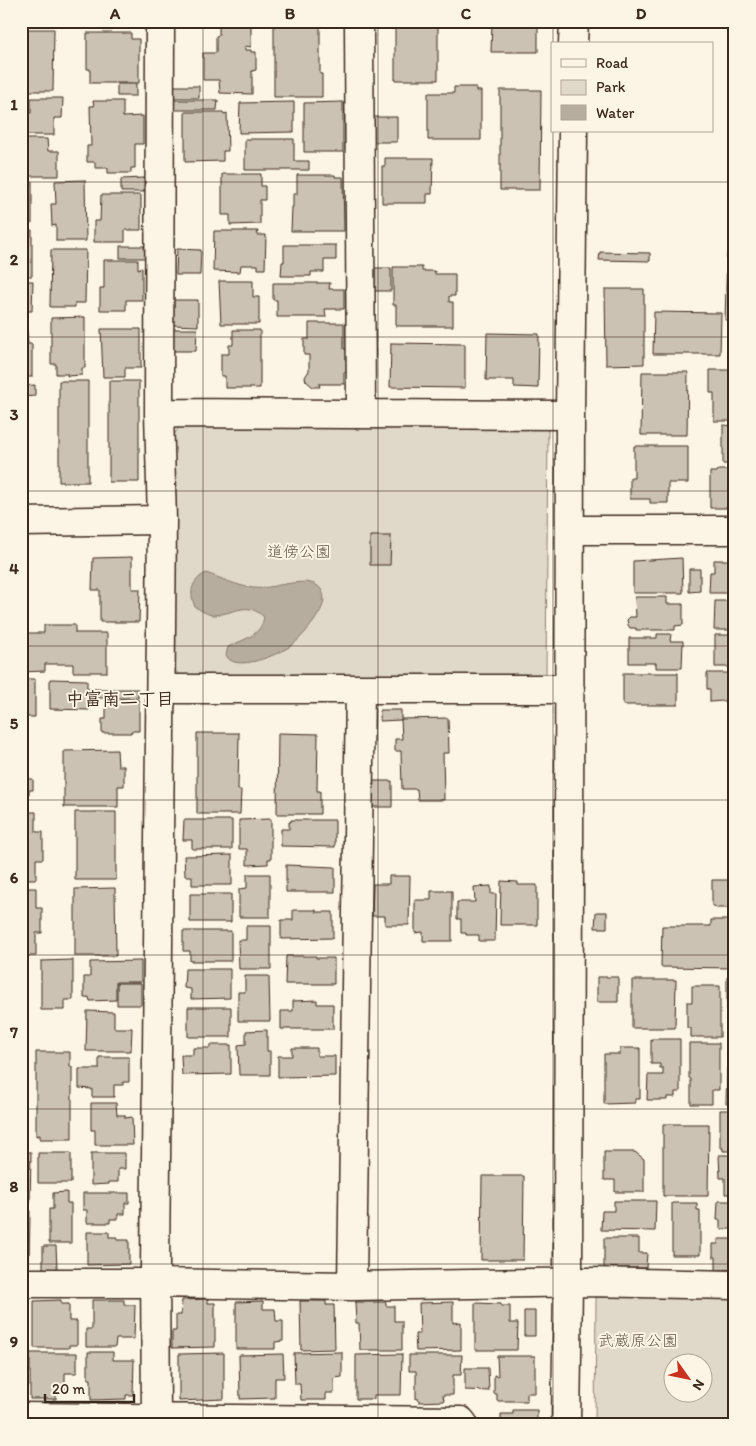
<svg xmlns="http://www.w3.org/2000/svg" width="756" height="1446" font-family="Itim,'Klee One',sans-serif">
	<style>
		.green { fill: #e0d8c8; stroke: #8e8173; fill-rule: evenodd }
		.water { fill: #b7ad9e; stroke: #85796b }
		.building { fill: #ccc2b3; stroke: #3b2a1e }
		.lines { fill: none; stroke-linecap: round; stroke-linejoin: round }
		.minor-casing { stroke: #3b2a1e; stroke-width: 31 }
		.minor { stroke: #fcf5e5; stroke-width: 28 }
		.grid { fill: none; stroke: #3b2a1e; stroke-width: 1; stroke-opacity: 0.55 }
		.labels { text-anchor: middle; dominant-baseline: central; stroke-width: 4; stroke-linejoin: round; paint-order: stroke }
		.park-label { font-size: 16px; fill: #645648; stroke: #fcf5e5 }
		.neighbourhood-label { font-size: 18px; font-weight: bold; fill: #3b2a1e; stroke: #fcf5e5 }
		.neatline { fill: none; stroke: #3b2a1e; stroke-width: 2 }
		.grid-label { font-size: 16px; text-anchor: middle; font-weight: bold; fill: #3b2a1e }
	</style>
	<rect width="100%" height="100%" fill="#fcf5e5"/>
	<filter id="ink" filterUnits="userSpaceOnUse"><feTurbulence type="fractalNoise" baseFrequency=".02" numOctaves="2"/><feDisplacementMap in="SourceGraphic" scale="10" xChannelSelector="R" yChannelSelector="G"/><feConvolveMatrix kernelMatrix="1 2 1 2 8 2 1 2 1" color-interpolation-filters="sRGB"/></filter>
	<g filter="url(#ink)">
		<path class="green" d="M181,424L548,429L546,678H184L173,669L174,435Z
			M596,1297L735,1298V1425H595ZM674,1364H704V1394H674Z"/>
		<path class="water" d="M206,573C221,578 237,586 253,588C272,591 322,567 324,599C324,612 302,638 292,645C280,654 234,674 226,655L228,647C244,639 261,636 264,617C246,600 235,614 214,615C207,615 201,610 195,607C189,592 191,581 206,573Z"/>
		<path class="building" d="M219,21H251V47L245,46V50H251V52H256V70L252,71V94L220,93L219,80H203V53H216V36L219,35Z
			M274,21H320V74H322V97H274Z
			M395,21H438V80H395Z
			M492,21H538V52H491Z
			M21,29H54L53,91H21Z
			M87,33H131V39H139V83H90V69H87Z
			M117,84H136V96H117Z
			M174,86H199V98H174Z
			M454,87H476V91H481V140H428V93H454Z
			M500,90H541L540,190H500Z
			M31,98H63L62,118H54V135H21V113H31Z
			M174,100H218L217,110H174Z
			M93,101H123V117L143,116V144H135V168H131V173H108V168H95V162H87V146H91L90,106H94Z
			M294,102V132L239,133L240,103Z
			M343,102V152H304V103Z
			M185,112H223L224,114L227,113L228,151H223V161L185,162Z
			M371,117H397V142H371Z
			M21,139H47L48,151H59V176H21Z
			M245,139H294V161H309V170H245Z
			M385,158H433L432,194H427V203H382V166H385Z
			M222,174H261V186H265V200H260V224L230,225V215H222Z
			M297,175H335V177H343L344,231H291L292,207H293V194H297Z
			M144,178V192H121V179Z
			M85,180L86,241H56V225L52,226L51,204H56L55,181Z
			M21,181H32V223L26,222V227H21Z
			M101,195H141V230H125V242H94V221H100Z
			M21,230H32V276H21Z
			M214,231H258L257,235H266L265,269H258V265H241L240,272L213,271Z
			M284,245H336V260H324V272H311V276H281L282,262H284Z
			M120,246H144L145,258H120Z
			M177,249L201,250L200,275H176Z
			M51,250H86L85,303H75V307H50Z
			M600,252L650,253V261L599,260Z
			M727,254H735V320H725Z
			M104,260H138V269L142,268V300H126V310H100V288H104Z
			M393,267H422V271H435V274H455V296H449V302H453V326H396V305H393Z
			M368,268H391V291H368Z
			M21,281H33L32,311H26V318H21Z
			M219,281H253V297H259V324H221Z
			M273,283H330L329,289H344V309H325L326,317H277V300H273Z
			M605,289H644V364L606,365Z
			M173,300H198V326L173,325Z
			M654,312L721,313L720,354H653Z
			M85,317V368H82V375L67,376L68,374H56V364H51V318Z
			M309,323H344V349H347V372H344V384H319L320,387H313L306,381L305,377L309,371V355H304V339H309Z
			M101,329H141V368H125V377H103Z
			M172,329H197L196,351H172Z
			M233,330H260V388H225V376H221V354H229V345H233Z
			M21,331H27L28,344H32V377H21Z
			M487,333L539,334L538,388L514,387V380H486Z
			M391,343L465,344V388L390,387Z
			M710,370H735V421H714V393H710Z
			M642,372H688L687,435H641Z
			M59,381H88V482H59Z
			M109,381H139V482H109Z
			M35,385V396L21,397V386Z
			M723,425L735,426V464H723Z
			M634,446H688V483H668V503H650V499H630V478H634Z
			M718,470H735V508H710V472H717Z
			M370,536H391L390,565H370Z
			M21,557H23L24,590H21Z
			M132,557V589H140L139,622H100V590H92L93,558Z
			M682,558L683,593H633V561Z
			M714,560H735V593H709L710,572H714Z
			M689,569H700V591L689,592Z
			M635,597H667V604H683V625L675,626V630H636V628H630L628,625L627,620L630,617H636Z
			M715,601H735V630H714Z
			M44,625H75V633H107V672H73V664H45V671L21,672V633H44Z
			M657,634H671L670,641H683L682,668H656V663H629V638H657Z
			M715,635H735V667H715Z
			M623,673H678V705H623Z
			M707,673H735V700L710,702V689H707Z
			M21,679H35V717H21Z
			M50,679L87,680V688H90L89,710L50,709Z
			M93,689H138V698H94Z
			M106,699L139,700V731H131V733H102V719H106Z
			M380,710H401V720L380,721Z
			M448,718L449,753H443L444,800H418L417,789H402L401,751H395V739H402L401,719Z
			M21,729H26V751H28V762H21Z
			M197,733H239L238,790H241L240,814H197Z
			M278,733L318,734L317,791H320V814H277Z
			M117,750L118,766H124V786H118V807H64V751Z
			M21,768H28L29,779H33V790H29V794H23V806H21Z
			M366,781H392V807H366Z
			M21,812H36V832H43V859H36V879H21Z
			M75,812H116V880H75Z
			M271,819V859H268V864L247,865V849H239V820Z
			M184,820H232V849H192V840H183Z
			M291,820H335V847L281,846V829H289V822H291Z
			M232,855V885H192V876H185L184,856Z
			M286,865L335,867V892H286Z
			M247,874H270V917H239V889L247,888Z
			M389,876H410L409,925H385V916H372L373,884H389Z
			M712,880H735V908H716L715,906H712Z
			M501,881L518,882V885H537V925H500Z
			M491,886V894H496L495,941H479V935H466V933H461V919H457V902H475L474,887Z
			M21,888H36V908H42V933H36V956H21Z
			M115,888L116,956H75V889Z
			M431,891H452V941H423V932L415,933V900H431Z
			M190,894H231V922H190Z
			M293,910H316V912H333V938L281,939V920H293Z
			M596,912H607V928H595Z
			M711,920H735V968L661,967L662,926H711Z
			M246,926H271V969H239L238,940H246Z
			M183,931H231V961H190V951H183Z
			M286,956H316V958H334V984H285Z
			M21,960H23L22,1008H21Z
			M73,960V1000H65V1010H41V961Z
			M141,961V982H116V1000L90,1001L89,997L84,998V977H90V962Z
			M185,969H230V998L191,999V989L184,988Z
			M245,976H269L270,1021H238V992H245Z
			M597,977H618V1002H597Z
			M727,977H735V1024L727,1022Z
			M632,980H676L675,1028H632Z
			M117,983H141V1005H117Z
			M692,986H720V1037H691V1028H687V1002H692Z
			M317,1000V1004H333V1029H281V1011H293V1001Z
			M188,1007H231V1037H188Z
			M87,1011L114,1012V1028H132L131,1051H86Z
			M267,1030V1051H270V1075H239L238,1045L246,1044V1031Z
			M651,1039H680V1092H675V1097H667V1100H647L648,1075H663V1068H660V1064H651Z
			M689,1043H719V1090H712V1104H691V1079L689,1078Z
			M210,1045H231V1074L182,1075L181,1055H193V1048H210Z
			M292,1048H317V1056H335V1076L278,1077V1056H292Z
			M620,1048H640V1099H635V1103L604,1104V1054H620Z
			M36,1052H70V1067H72V1139H40V1135L36,1136Z
			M99,1057H129V1082H123V1085H114V1097H92V1089L79,1088V1069H99Z
			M727,1069H735V1104H726Z
			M91,1103H116L117,1115H125V1118L132,1117L133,1145H95V1130H91Z
			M720,1110H735V1151H723V1148H720Z
			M663,1124H709L708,1196H663Z
			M21,1152H31L30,1204H21Z
			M604,1152H635L644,1159V1192H615V1180H604Z
			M38,1153H71V1183H38Z
			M91,1153H125V1169H118V1182H109V1184L91,1185Z
			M719,1155H735V1194H725V1178H720Z
			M482,1176H524L523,1260H481Z
			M67,1192V1203H71V1243H49V1209H53V1193Z
			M83,1193H129V1203H125V1214H118V1219H110V1223H87V1210H83Z
			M614,1201H656L655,1231L601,1230L602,1211H614Z
			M718,1201H735V1229H720V1220H717Z
			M672,1203H697V1210H700V1255H672Z
			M21,1211H30L29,1266H21Z
			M87,1232H109V1237H117V1240H129V1264L87,1265Z
			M604,1238H639V1253H647L646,1268H604Z
			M718,1239H735V1269L716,1270V1257H713V1244H718Z
			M43,1246H56L57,1269H43Z
			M208,1299V1303H215V1347L172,1348V1331H176V1315H181L182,1300Z
			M61,1300V1304H69V1321H77V1345H69V1348H34V1301Z
			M92,1300H124V1305H135L134,1339H116L115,1347H86V1329H92Z
			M263,1301V1309H275L276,1321H283V1341L275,1342V1349H236V1302Z
			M300,1301H326V1305H334L335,1349L301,1350Z
			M355,1302H386V1306H394V1321H402V1350H360L359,1323H356Z
			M453,1302V1323L461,1322V1350L416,1351L415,1334H420L419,1303Z
			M475,1303L501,1304V1306H510V1323H518L517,1350H475Z
			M524,1311H535V1336H524Z
			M88,1352H113V1360H134L133,1395H126V1399L91,1400V1379H88Z
			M342,1352V1377L334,1378V1393H326V1400H301L300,1384H295L294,1353Z
			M30,1353H77V1373H65V1391H56V1399H30Z
			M224,1353V1399L179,1401V1354Z
			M283,1354L284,1378H275V1398L240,1399L239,1355Z
			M402,1354L401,1395H374V1399H356V1355Z
			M409,1355H462L461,1375H453V1395H443L444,1401L419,1402V1399H416V1371H409Z
			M497,1356H535V1393H527V1401H497V1394H494V1375L498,1376Z
			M465,1368H488L489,1391L465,1390Z
			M513,1410H537V1425H501V1414H513Z"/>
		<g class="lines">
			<g class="minor-casing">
				<path id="minor" d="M359,21L361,414
					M573,44L574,21
					M159,413L570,415
					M21,522L162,520
					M570,530H735
					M161,689H570
					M21,1283H155L352,1286L589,1282L735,1285
					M352,1286L360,689
					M21,1417L461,1421L464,1425
					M156,1418L155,1267L162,520L159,413L160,21
					M566,1425L568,1283L570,415L573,131"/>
			</g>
			<use href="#minor" class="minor"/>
		</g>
	</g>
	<path class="grid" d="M203,21V1425M378,21V1425M553,21V44M553,131V1425M21,182H735M21,337H735M21,491H735M21,646H735M21,800H735M21,955H735M21,1109H735M21,1264H735"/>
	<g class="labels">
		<g class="park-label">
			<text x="299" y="551">道傍公園</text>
			<text x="638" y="1340">武蔵原公園</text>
		</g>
		<g class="neighbourhood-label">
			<text x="120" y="699">中富南二丁目</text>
		</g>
	</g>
	<rect width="756" height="1446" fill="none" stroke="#fcf5e5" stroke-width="55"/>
	<rect x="551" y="42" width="162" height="90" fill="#fcf5e5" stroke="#afa495"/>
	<rect x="561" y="59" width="25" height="8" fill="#fcf5e5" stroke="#afa495"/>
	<text x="596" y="68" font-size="15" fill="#3b2a1e">Road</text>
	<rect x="561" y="80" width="25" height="15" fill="#e0d8c8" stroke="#afa495"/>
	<text x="596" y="92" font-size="15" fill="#3b2a1e">Park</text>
	<rect x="561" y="105" width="25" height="15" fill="#b7ad9e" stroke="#afa495"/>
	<text x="596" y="118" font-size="15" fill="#3b2a1e">Water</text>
	<g transform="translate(688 1378) rotate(123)"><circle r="24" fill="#fcf5e5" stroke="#afa495"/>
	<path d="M0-4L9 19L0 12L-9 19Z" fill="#c8321e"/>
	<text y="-8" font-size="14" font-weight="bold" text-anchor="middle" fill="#3b2a1e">N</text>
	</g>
	<path d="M45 1394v8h89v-8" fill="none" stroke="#3b2a1e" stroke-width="2.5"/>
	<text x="52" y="1394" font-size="15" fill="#3b2a1e" stroke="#fcf5e5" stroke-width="4" paint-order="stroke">20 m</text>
	<rect x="28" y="28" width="700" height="1390" class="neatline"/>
	<g class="grid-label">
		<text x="115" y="19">A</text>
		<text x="290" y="19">B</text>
		<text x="466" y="19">C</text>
		<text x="641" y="19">D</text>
		<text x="14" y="110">1</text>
		<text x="14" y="265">2</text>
		<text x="14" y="420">3</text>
		<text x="14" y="574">4</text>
		<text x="14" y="729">5</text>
		<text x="14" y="883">6</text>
		<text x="14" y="1038">7</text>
		<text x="14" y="1192">8</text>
		<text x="14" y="1347">9</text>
	</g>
</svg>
